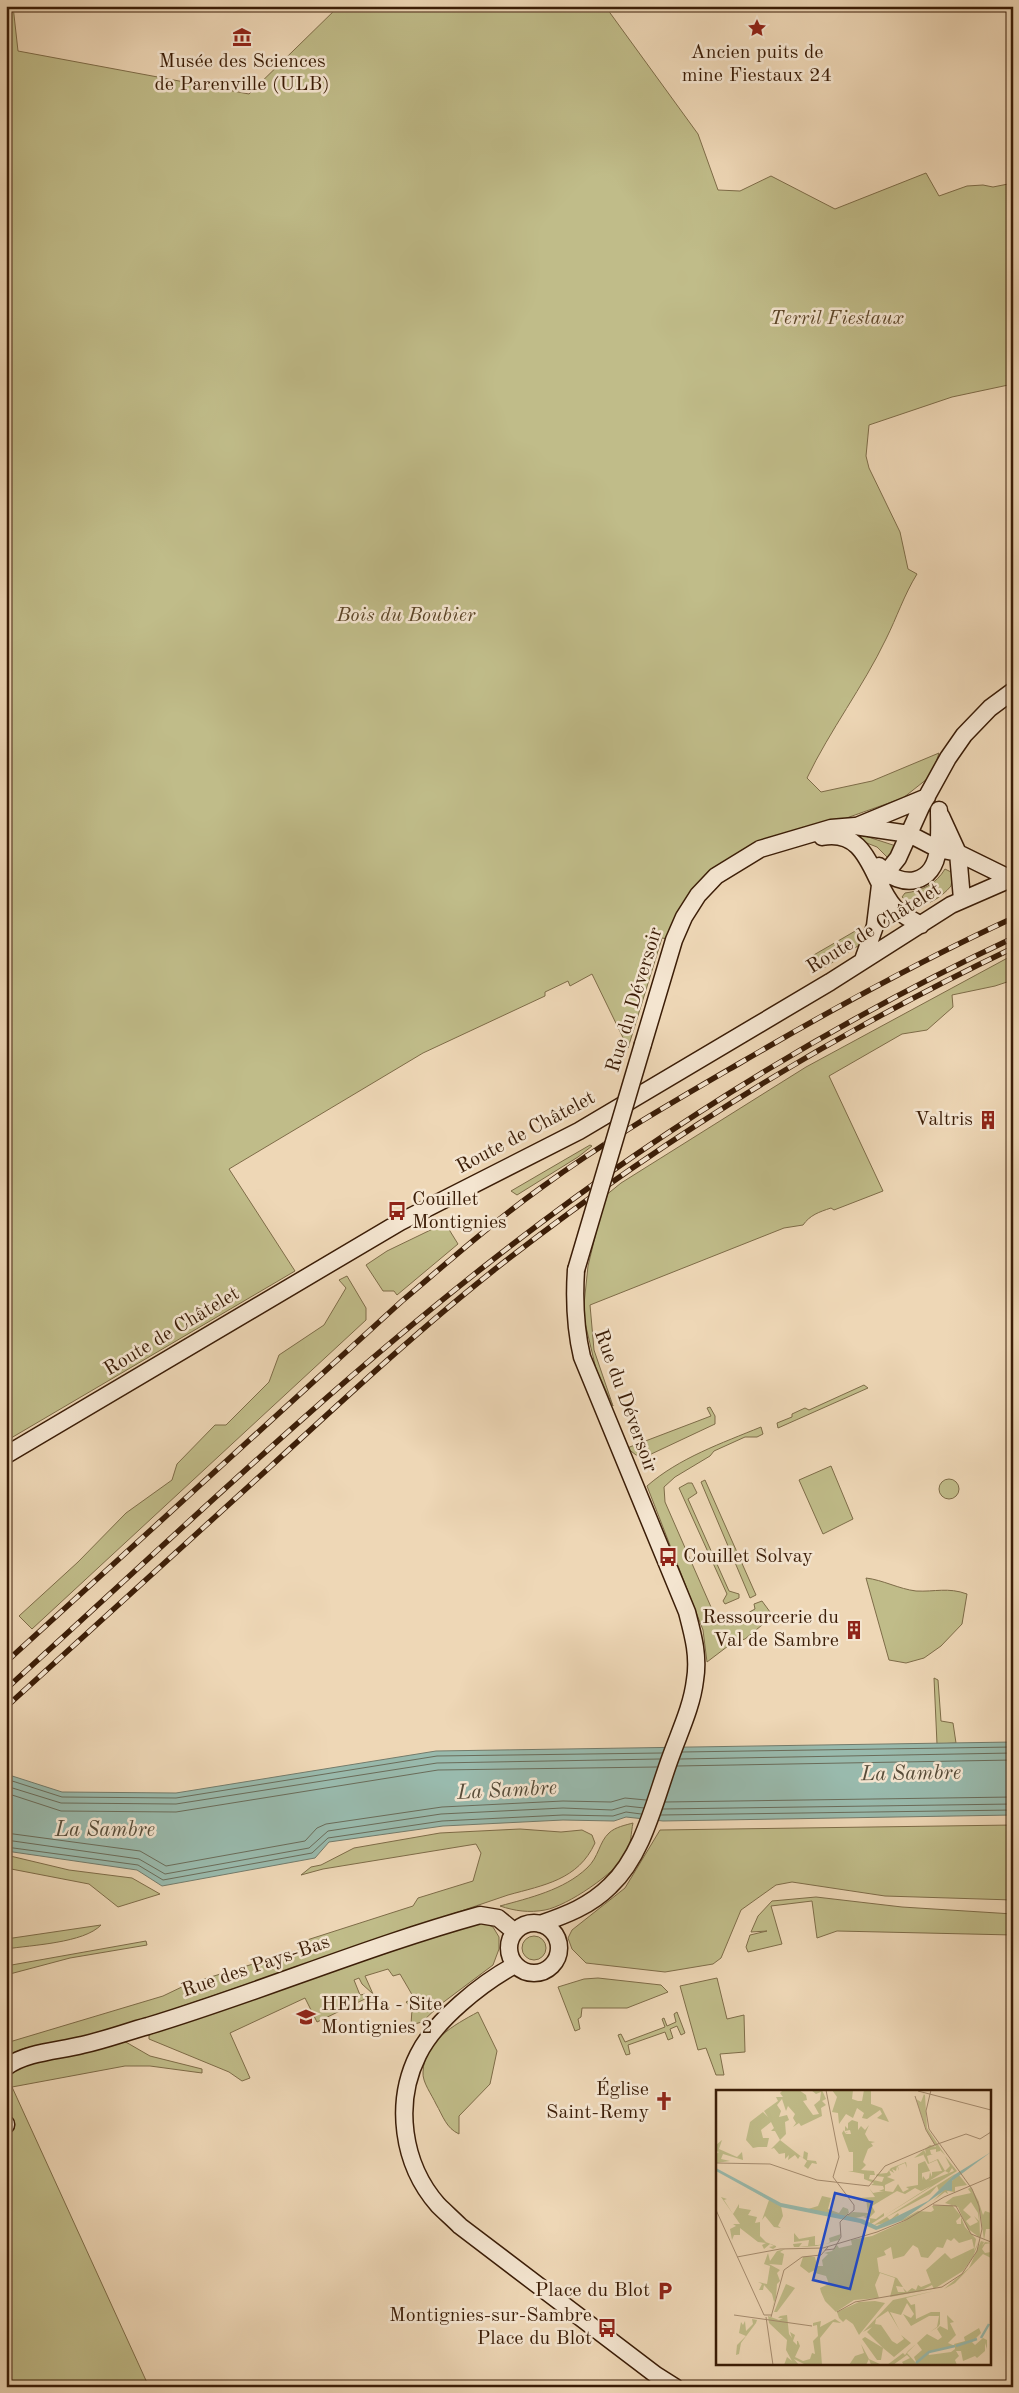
<svg xmlns="http://www.w3.org/2000/svg" width="1019" height="2393" font-family="'Old Standard TT',serif">
	<style>
		.green { fill: #c0bc89; stroke: #7e6c48 }
		.water { fill: #99baad; stroke: #737b6b }
		.lines { fill: none; stroke-linecap: round; stroke-linejoin: round }
		.shore { stroke: #6a6c5a; stroke-width: 1 }
		.secondary-casing { stroke: #3b1d07; stroke-width: 19 }
		.secondary { stroke: #f4e5d0; stroke-width: 16 }
		.rail-casing { stroke: #3b1d07; stroke-width: 5.5 }
		.rail { stroke: #f4e5d0; stroke-width: 4; stroke-dasharray: 11; stroke-linecap: butt }
		.secondary-bridge-casing { stroke: #3b1d07; stroke-width: 19; stroke-linecap: butt }
		.secondary-bridge { stroke: #f4e5d0; stroke-width: 16 }
		.labels { text-anchor: middle; dominant-baseline: central; stroke-width: 5; stroke-linejoin: round; paint-order: stroke }
		.poi-label { font-size: 20px; fill: #3b1d07; stroke: #f4e5d0; text-anchor: end }
		.park-label { font-size: 20px; font-style: italic; fill: #5c4528; stroke: #f4e5d0 }
		.street-label { font-size: 20px; fill: #3b1d07; stroke: #f4e5d0 }
		.water-label { font-size: 21px; font-style: italic; fill: #574c39; stroke: #f4e5d0 }
		.inset-river { fill: none; stroke: #99baad; stroke-width: 2.5 }
		.inset-road { fill: none; stroke: #a68d70; stroke-width: 1 }
		.view { fill: #1d4ed8; fill-opacity: 0.15; stroke: #1d4ed8; stroke-width: 2.5 }
		.inset-edge { fill: none; stroke: #3b1d07; stroke-width: 2.5 }
	</style>
	<rect width="100%" height="100%" fill="#eed7b6"/>
	<filter id="stains"><feTurbulence type="fractalNoise" baseFrequency=".004" numOctaves="4"/><feColorMatrix values="0 0 0 0 .2 0 0 0 0 .09 0 0 0 0 .02 0 0 0 .5 -.17"/></filter>
	<radialGradient id="worn" r=".72"><stop offset=".6" stop-color="#630" stop-opacity="0"/><stop offset="1" stop-color="#630" stop-opacity=".3"/></radialGradient>
	<path class="green" d="M6,6H13L18,51L249,94L339,6H605L698,134L718,190L740,191L771,176L835,209L926,173L939,196L967,186L983,185L993,187L1013,183V384L952,397L869,425L866,456L869,468L900,532L908,569L917,574C904,595 897,617 886,639C863,687 830,730 807,778L821,792L872,781L939,753L932,775L903,798L838,821L754,845L668,939L662,938L628,1048L592,974L570,986L568,981L545,992V996L423,1053L229,1169L295,1271L6,1441Z
		M862,835L896,846L889,859L877,847L859,840L858,838Z
		M945,869L953,873L951,886C941,898 928,905 913,907L902,897L905,893C922,891 936,884 945,869Z
		M857,930L863,934L861,944L822,969L818,960L812,956Z
		M1013,955V969L1009,970L1013,980L995,986L952,995L953,1007L927,1030L902,1034L829,1076L883,1191L834,1210L831,1208C819,1212 810,1215 803,1225L784,1228L590,1305L594,1350L613,1406L596,1369L583,1314L588,1266L605,1196L621,1183L806,1067Z
		M590,1145L592,1146L578,1157L517,1195L511,1191Z
		M445,1223L458,1244L397,1295L394,1291H383L366,1265L387,1251Z
		M347,1276L366,1308V1320L32,1629L19,1616L78,1562L126,1513L172,1480L177,1464L215,1425H226L269,1382L279,1355L324,1325L346,1288L339,1280Z
		M864,1385L868,1388L778,1428L777,1423L792,1417V1414L805,1408L809,1410Z
		M710,1407L715,1416V1424L647,1456L636,1455L627,1448L711,1416L707,1408Z
		M761,1427L763,1434L757,1437H745L714,1451L710,1456L675,1477L664,1487L665,1502L718,1623L729,1619L731,1622L755,1609L754,1604L762,1601L773,1616L745,1639L732,1643L707,1662L703,1630L647,1486C679,1458 722,1443 761,1427Z
		M831,1466L853,1519L823,1534L799,1480Z
		M939 1489a10 10 0 1 1 20 0a10 10 0 1 1-20 0Z
		M705,1480L756,1595L750,1598L701,1482Z
		M688,1483H692L697,1493L688,1499L729,1591L739,1594V1598L725,1604L723,1601L727,1594L679,1488Z
		M866,1578C883,1580 899,1589 916,1591C935,1592 948,1587 967,1594L962,1624L941,1646L924,1658L906,1663L889,1660Z
		M934,1678L938,1680L941,1721L953,1723L956,1743L937,1744Z
		M633,1823C631,1832 631,1845 627,1853C616,1873 567,1906 545,1910C529,1913 515,1911 500,1906C529,1898 564,1890 587,1868C599,1857 599,1842 609,1833C615,1827 626,1825 633,1823Z
		M1013,1825V1900L885,1896L792,1882L776,1885L741,1910L721,1958L713,1964L665,1972L586,1963L572,1949L568,1938L572,1930L625,1888L660,1830Z
		M520,1829L561,1832L582,1830L592,1835L595,1843C578,1880 544,1885 508,1895L92,2037L25,2048L6,2056V2043L163,1996L188,1984L305,1948L307,1940L413,1906L418,1898L473,1881L481,1853L476,1844L323,1869L301,1875L311,1867L321,1865L354,1848L440,1833Z
		M6,1855L69,1870L132,1878L160,1894L118,1907L89,1884L6,1868Z
		M816,1897L902,1907L1013,1914V1935L837,1931L817,1938L812,1901L771,1906L782,1944L748,1952L746,1947L750,1935L767,1931L751,1932L758,1916L772,1901Z
		M483,1922L493,1927L499,1937V1949L493,1965L441,2004L422,2022L411,2025L412,2009L406,2002L414,1998L400,1974L393,1976L388,1969L365,1976L373,1994L362,1984L359,1978L354,1980L360,1995L365,1994L367,1998L317,2022L305,1998L230,2033L250,2078L242,2081L229,2072L149,2039V2031L467,1925Z
		M101,1925C84,1943 32,1945 6,1949V1939Z
		M522 1948a12 12 0 1 1 24 0a12 12 0 1 1-24 0Z
		M146,1941L147,1945L70,1958L6,1975V1966Z
		M598,1978L661,1985L668,1992L627,2008H582L581,2017L578,2019L580,2029L575,2031L558,1987L584,1979Z
		M717,1978L727,2019L744,2015L745,2052L720,2054L724,2075H716L706,2048L698,2050L680,1986Z
		M478,2012L497,2051L490,2084L459,2116V2134C446,2128 443,2116 436,2104C432,2095 422,2082 423,2072C424,2041 454,2025 478,2012Z
		M677,2012L685,2033L681,2035L677,2026L670,2029L673,2038L668,2040L665,2032L628,2045L630,2054L626,2055L618,2035L621,2034L625,2042L665,2027L662,2019L664,2018L667,2026L676,2022L674,2014Z
		M124,2041L150,2056L202,2069V2073L150,2066H125L12,2087L149,2387H6V2149L9,2145C10,2136 13,2124 12,2114C10,2090 0,2090 16,2067Z"/>
	<path class="water" d="M1013,1742V1815L663,1821L626,1817L614,1821L563,1820L443,1826L329,1842L315,1858L162,1886L137,1870L6,1851V1774L62,1792L176,1793L436,1751Z"/>
	<g class="lines">
		<path class="shore" d="M682,1752L1013,1747
			M680,1759L1013,1753
			M677,1766L1013,1760
			M6,1779L62,1797L176,1798L437,1756L662,1753
			M6,1786L61,1803L176,1804L437,1763L660,1759
			M6,1793L61,1811L176,1812L438,1770L657,1767
			M665,1802L1013,1797
			M663,1809L1013,1804
			M661,1815L1013,1810
			M6,1833L140,1851L166,1866L305,1841L317,1828L326,1824L442,1807L563,1801L611,1802L625,1798L646,1800
			M6,1840L139,1859L165,1874L309,1848L328,1831L441,1814L563,1808L612,1810L626,1806L644,1808
			M6,1847L138,1865L163,1880L312,1853L328,1838L442,1821L563,1815L613,1816L626,1812L641,1814"/>
		<g class="secondary-casing">
			<path id="secondary" d="M941,816L958,853L962,899
				M857,826L927,797
				M822,837C870,828 871,882 895,908C901,915 913,920 921,925
				M879,866C902,890 934,885 938,849C940,836 939,822 939,810
				M863,960L875,926L880,885L886,873L898,858L921,807L948,758L964,735L990,708L1013,691
				M643,1044L674,940L684,917L698,895L716,876L760,849L831,828L855,826L909,834L938,849L958,853L1011,879
				M6,1455L400,1222L579,1131L830,982L951,905L1013,878
				M509 1948a25 25 0 1 1 50 0a25 25 0 1 1-50 0Z
				M540,1924C566,1915 590,1906 610,1886C644,1854 655,1799 671,1756C680,1731 692,1706 695,1680C699,1656 693,1635 687,1612L582,1357C575,1327 574,1300 576,1270
				M515,1965C482,1983 435,2020 418,2055C394,2103 402,2164 438,2205C445,2212 453,2219 460,2226L656,2375L675,2387
				M6,2067C27,2052 58,2051 82,2045C105,2040 126,2032 148,2026C260,1992 368,1946 480,1915L498,1918L515,1932
				M6,2124V2125"/>
		</g>
		<use href="#secondary" class="secondary"/>
		<g class="rail-casing">
			<path id="rail" d="M6,1662L402,1301C448,1262 493,1222 542,1187C605,1141 673,1102 740,1063C829,1011 919,961 1013,918
				M6,1689C164,1546 318,1397 486,1265C648,1137 826,1026 1013,938
				M6,1707C94,1627 182,1547 270,1467C343,1400 416,1332 494,1270C654,1144 829,1036 1013,948"/>
		</g>
		<use href="#rail" class="rail"/>
		<g class="secondary-bridge-casing">
			<path id="secondary-bridge" d="M576,1270L643,1044"/>
		</g>
		<use href="#secondary-bridge" class="secondary-bridge"/>
	</g>
	<defs>
		<g id="sight-bare" transform="scale(1.5)"><path d="M0-6L1.8-2.2L6-1.7L2.9 1.2L3.7 5.4L0 3.3L-3.7 5.4L-2.9 1.2L-6-1.7L-1.8-2.2Z" fill="#8f2418" stroke="#f4e5d0" stroke-width="2.5" paint-order="stroke"/></g>
		<g id="museum-bare" transform="scale(1.5)"><path d="M0-6L6-3V-2H-6V-3ZM-5-1h2V3h-2ZM-1-1h2V3h-2ZM3-1h2V3H3ZM-6 4H6V6H-6Z" fill="#8f2418" stroke="#f4e5d0" stroke-width="2.5" paint-order="stroke"/></g>
		<g id="building-bare" transform="scale(1.5)"><path d="M-4-6H4V6H1V3H-1V6H-4ZM-2.5-4.3h1.7v1.8h-1.7ZM.8-4.3h1.7v1.8H.8ZM-2.5-1h1.7V.8h-1.7ZM.8-1h1.7V.8H.8Z" fill="#8f2418" stroke="#f4e5d0" stroke-width="2.5" paint-order="stroke"/></g>
		<g id="bus-bare" transform="scale(1.5)"><path d="M-5-6H5V4H4V6H2V4H-2V6H-4V4H-5ZM-3.5-4V0h7V-4ZM-3.5 1.2v1.5H-2V1.2ZM2 1.2v1.5H3.5V1.2Z" fill="#8f2418" stroke="#f4e5d0" stroke-width="2.5" paint-order="stroke"/></g>
		<g id="university-bare" transform="scale(1.5)"><path d="M0-5L7-2L0 1L-7-2ZM-4 1L0 2.5L4 1V4Q0 6-4 4Z" fill="#8f2418" stroke="#f4e5d0" stroke-width="2.5" paint-order="stroke"/></g>
		<g id="church-bare" transform="scale(1.5)"><path d="M-1.2-6h2.4v3.5h3.3v2.4h-3.3V6h-2.4V-.1h-3.3v-2.4h3.3Z" fill="#8f2418" stroke="#f4e5d0" stroke-width="2.5" paint-order="stroke"/></g>
		<g id="parking-bare" transform="scale(1.5)"><path d="M-3.5-5.5H1a3.5 3.5 0 0 1 0 7H-1V5.5H-3.5ZM-1-3.4V-.6H.8a1.4 1.4 0 0 0 0-2.8Z" fill="#8f2418" stroke="#f4e5d0" stroke-width="2.5" paint-order="stroke"/></g>
	</defs>
	<g fill-rule="evenodd">
		<use href="#sight-bare" x="757" y="28"/>
		<use href="#museum-bare" x="242" y="37"/>
		<use href="#building-bare" x="988" y="1120"/>
		<use href="#bus-bare" x="397" y="1211"/>
		<use href="#bus-bare" x="668" y="1557"/>
		<use href="#building-bare" x="854" y="1630"/>
		<use href="#university-bare" x="306" y="2017"/>
		<use href="#church-bare" x="664" y="2101"/>
		<use href="#parking-bare" x="665" y="2291"/>
		<use href="#bus-bare" x="607" y="2328"/>
	</g>
	<g class="labels">
		<g class="poi-label">
			<text x="757" y="53" text-anchor="middle">Ancien puits de<tspan x="757" dy="23">mine Fiestaux 24</tspan></text>
			<text x="242" y="62" text-anchor="middle">Musée des Sciences<tspan x="242" dy="23">de Parenville (ULB)</tspan></text>
			<text x="973" y="1120">Valtris</text>
			<text x="412" y="1200" text-anchor="start">Couillet<tspan x="412" dy="23">Montignies</tspan></text>
			<text x="683" y="1557" text-anchor="start">Couillet Solvay</text>
			<text x="839" y="1618">Ressourcerie du<tspan x="839" dy="23">Val de Sambre</tspan></text>
			<text x="321" y="2005" text-anchor="start">HELHa - Site<tspan x="321" dy="23">Montignies 2</tspan></text>
			<text x="649" y="2090">Église<tspan x="649" dy="23">Saint-Remy</tspan></text>
			<text x="650" y="2291">Place du Blot</text>
			<text x="592" y="2316">Montignies-sur-Sambre<tspan x="592" dy="23">Place du Blot</tspan></text>
		</g>
		<g class="park-label">
			<text x="837" y="319">Terril Fiestaux</text>
			<text x="406" y="616">Bois du Boubier</text>
		</g>
		<g class="street-label">
			<text transform="translate(874 929) rotate(-32)">Route de Châtelet</text>
			<text transform="translate(635 1000) rotate(-73)">Rue du Déversoir</text>
			<text transform="translate(526 1133) rotate(-28)">Route de Châtelet</text>
			<text transform="translate(172 1332) rotate(-31)">Route de Châtelet</text>
			<text transform="translate(625 1401) rotate(70)">Rue du Déversoir</text>
			<text transform="translate(256 1967) rotate(-19)">Rue des Pays-Bas</text>
		</g>
		<g class="water-label">
			<text transform="translate(911 1774) rotate(-1)">La Sambre</text>
			<text transform="translate(507 1791) rotate(-3)">La Sambre</text>
			<text x="105" y="1830">La Sambre</text>
		</g>
	</g>
	<g transform="translate(716 2090)">
		<rect width="275" height="275" fill="#eed7b6"/>
		<path d="M67,0H83L90,5L91,10L87,11L97,25L103,24L98,15L104,10L105,2L100,4L95,0H106L110,9L106,11L110,15L105,18L106,26L85,36L83,33L77,37L80,33L77,28L79,24L72,16L70,21L66,9L61,15L65,21L63,27L71,25L73,30L69,32L70,44L64,50L87,68L88,61L92,63L91,70L100,71L101,74L96,73L92,79L88,76L91,71L84,66L82,69L79,65L72,70L73,65L69,69V63L63,64L58,58L55,59L64,50L59,41H55L58,38L55,32L45,40L47,48H53L51,57H42V50V57L37,58L30,50L34,32L47,22L52,27L48,21L62,11L60,7H67L64,3ZM116,0H137L136,9L142,11H146L148,0H155V14L166,18L173,32L161,28L166,24L164,20L151,29L146,28L148,23L141,18L137,28L130,24L123,34L122,23L116,22L121,7ZM206,3L209,5L211,38L229,65L224,60V61L220,62V59L214,60L215,64H217L219,69L217,64L211,66L213,73L222,69L229,81L213,91L238,81L236,78L233,83L229,81L234,76L229,66L241,81L155,134L146,129L154,133V129L147,127L153,125L135,129L92,119L102,116L106,106L115,108L112,119L123,123L127,117L132,119L133,123L129,126L137,122L152,123L150,109L143,108L159,107L153,98L157,103L168,101H163L168,99L167,96L155,95L158,93L148,89V84L132,81H137V62H133L126,43L128,40L129,43L132,42L129,44H135L134,40L129,41V36L132,39V33L136,30L142,32V40L145,36L149,40L153,35L149,44L153,51L159,52L155,53L157,56L152,59L147,72L150,75L145,80L158,81L159,85H154L153,89L166,92L168,87L160,86L161,84L171,83L175,78L190,72L191,78L189,73L182,76L183,81L181,76L180,81L176,79L178,83L173,80L175,85L171,87L179,90L169,95V101L177,102L182,94L187,102L193,99L190,97L202,95V74L209,71L214,81L206,83V90L207,86L210,90L213,88L214,82L216,87V82L226,81L221,70L212,74L216,82L207,64V65L198,68L208,60L210,64L209,59L214,55L220,57L211,42L200,9L205,12L208,4ZM215,96L168,126V123L160,129L153,128L159,122L156,116L181,101L189,104L199,98L205,101ZM6,50L3,59L21,67L26,62L27,70L7,64L5,69L14,71L0,73V64L3,62L0,61V55ZM239,84L223,101L221,96L214,104L171,127L174,130L182,123L183,125L174,131L165,134L158,135ZM243,85L251,95L239,97V102L231,101L232,104L229,102L217,111L229,99H236V91ZM28,96L65,116L67,126L62,136L65,138L58,137L49,126L46,130L53,110ZM255,97L263,112L264,148L251,138L242,117L229,113L237,107L255,103L252,99ZM255,112L262,123L263,131L258,126L262,132L254,136L250,131L255,127L247,120ZM5,107L11,109L8,110L17,124L23,114V118L35,120L32,125L41,127L39,133L44,132V146L50,152L47,151L60,156V157L57,159L53,157L58,156L54,154L48,159L46,155L50,153L42,152L24,138V145H18L16,150L14,139L20,136L17,134H24ZM263,113L267,125L269,121L275,123V139H270L268,150ZM236,115L245,126L240,131L241,134H245V127L249,137L260,149L258,161L263,151L257,167L247,181L218,199L216,195L206,200L217,199L174,207L179,188L164,183L159,195L163,208L138,210L120,222L109,211L105,202L104,198L113,194L110,186L99,183V180L93,183L84,176L87,167L92,166L99,167L101,176H107L106,170L112,164L108,163L116,161L121,155L123,158L136,155L135,150L156,146L191,130L184,131L202,121L215,122L218,120L216,116ZM238,148L243,153L256,149L258,158L235,169L229,163L210,180L215,193L205,197L202,195L200,200L196,198L191,202L187,198L189,202H182L180,196L187,197L181,188L163,182L161,168L170,165L168,161L175,157L177,169L188,166L197,155L202,158L205,167L212,168L221,157L227,158L231,149L235,151ZM78,143L83,149L99,146V155H102L114,153L113,148L125,144L123,150L101,156L87,157H78L77,154L86,153L83,157L92,156L93,150L78,152ZM265,151L268,152L266,156L269,152L275,153L269,154L266,159L269,163L275,162V168L267,164L239,193L228,199L253,178ZM69,159L64,162L68,164L66,175L53,174L64,180L61,183L64,191L61,194L60,208L55,220L58,212L56,204L48,195L47,200H43L46,194L42,192L51,194L54,176L48,174L52,163L54,171L61,161ZM70,194L79,198L61,222H58ZM218,201L190,208L195,215L199,214L200,229L215,222H224V234L222,237L214,242L221,237L223,226H213L195,236L187,224L195,228L198,224L191,213L185,225L174,222L184,241L172,221L160,229L159,234L165,235L176,251L181,254L188,249L185,245L195,253L178,267L167,258L165,270H161L146,249L149,247L167,258L151,242L156,237L147,242L177,210ZM159,211L169,213L143,245L137,234L130,229L127,232L123,228L121,222L143,212ZM71,225L73,244L76,248L74,242L79,245L77,251L81,255V251H82L84,256L79,267L87,271L94,269L96,263L99,264L97,251L102,246L101,235L97,236V233L105,231L104,237L119,229L125,233L117,232L104,248L106,275H90L78,269L83,275H68L71,267L76,271L70,260L71,250L53,233L52,226L63,230L67,228H62L64,226ZM231,225L238,232L234,233L240,245L232,253L239,256L222,259L212,263L213,265L235,262L239,259V256L238,254L249,251L248,247L263,238L265,243L256,252L259,255L267,248L271,250V259L269,253V261L261,268L259,266L247,271L245,261H240L243,266L239,270L241,275H188L186,272L194,268L191,265L177,275H171L187,263L189,265L192,261L200,254L191,263L201,274L198,267L206,260L201,253L211,244L222,250L226,247L221,239L224,236L232,240ZM36,229L41,230L40,233L25,253L23,264L20,265L21,255L30,246L23,243L25,232L27,235L29,231L30,241L37,234ZM145,254L153,269L166,275H155L153,269L150,275H133L139,266L148,263Z" fill="#c0bc89" fill-rule="evenodd"/>
		<path d="M275,62L236,91V101L229,100L185,131L160,140L144,133L65,117L0,81V78L65,113L146,129L161,136L212,111L238,85Z" fill="#99baad"/>
		<path class="inset-river" d="M265,248L273,234M240,256L261,249M200,273L213,262L239,256"/>
		<path class="inset-road" d="M110,0L123,67L117,87L138,115V120L132,125M202,1L275,20M199,6L210,40L219,55M216,56L250,44L264,49L275,42M0,73L54,74L101,90L153,96L169,76L216,56M217,115L240,116L255,144L275,152M0,120L48,225H56M109,160L118,159L125,147L124,132L132,124M21,167L64,159L107,158L161,142L190,130L228,107L275,87M121,222L139,212L226,197L246,184L261,161L266,139L263,116L256,99L213,39L210,21L215,0M18,225L96,236M50,227L57,275M55,227L68,180L86,167L105,165L112,157"/>
		<path class="view" d="M119,103L156,112L134,199L97,190Z"/>
		<rect width="275" height="275" class="inset-edge"/>
	</g>
	<rect width="1019" height="2393" fill="none" stroke="#eed7b6" stroke-width="25"/>
	<rect x="8" y="8" width="1004" height="2378" fill="none" stroke="#3b1d07" stroke-width="2.5"/>
	<rect x="12" y="12" width="994" height="2368" fill="none" stroke="#3b1d07"/>
	<rect width="100%" height="100%" filter="url(#stains)"/>
	<rect width="100%" height="100%" fill="url(#worn)"/>
</svg>
